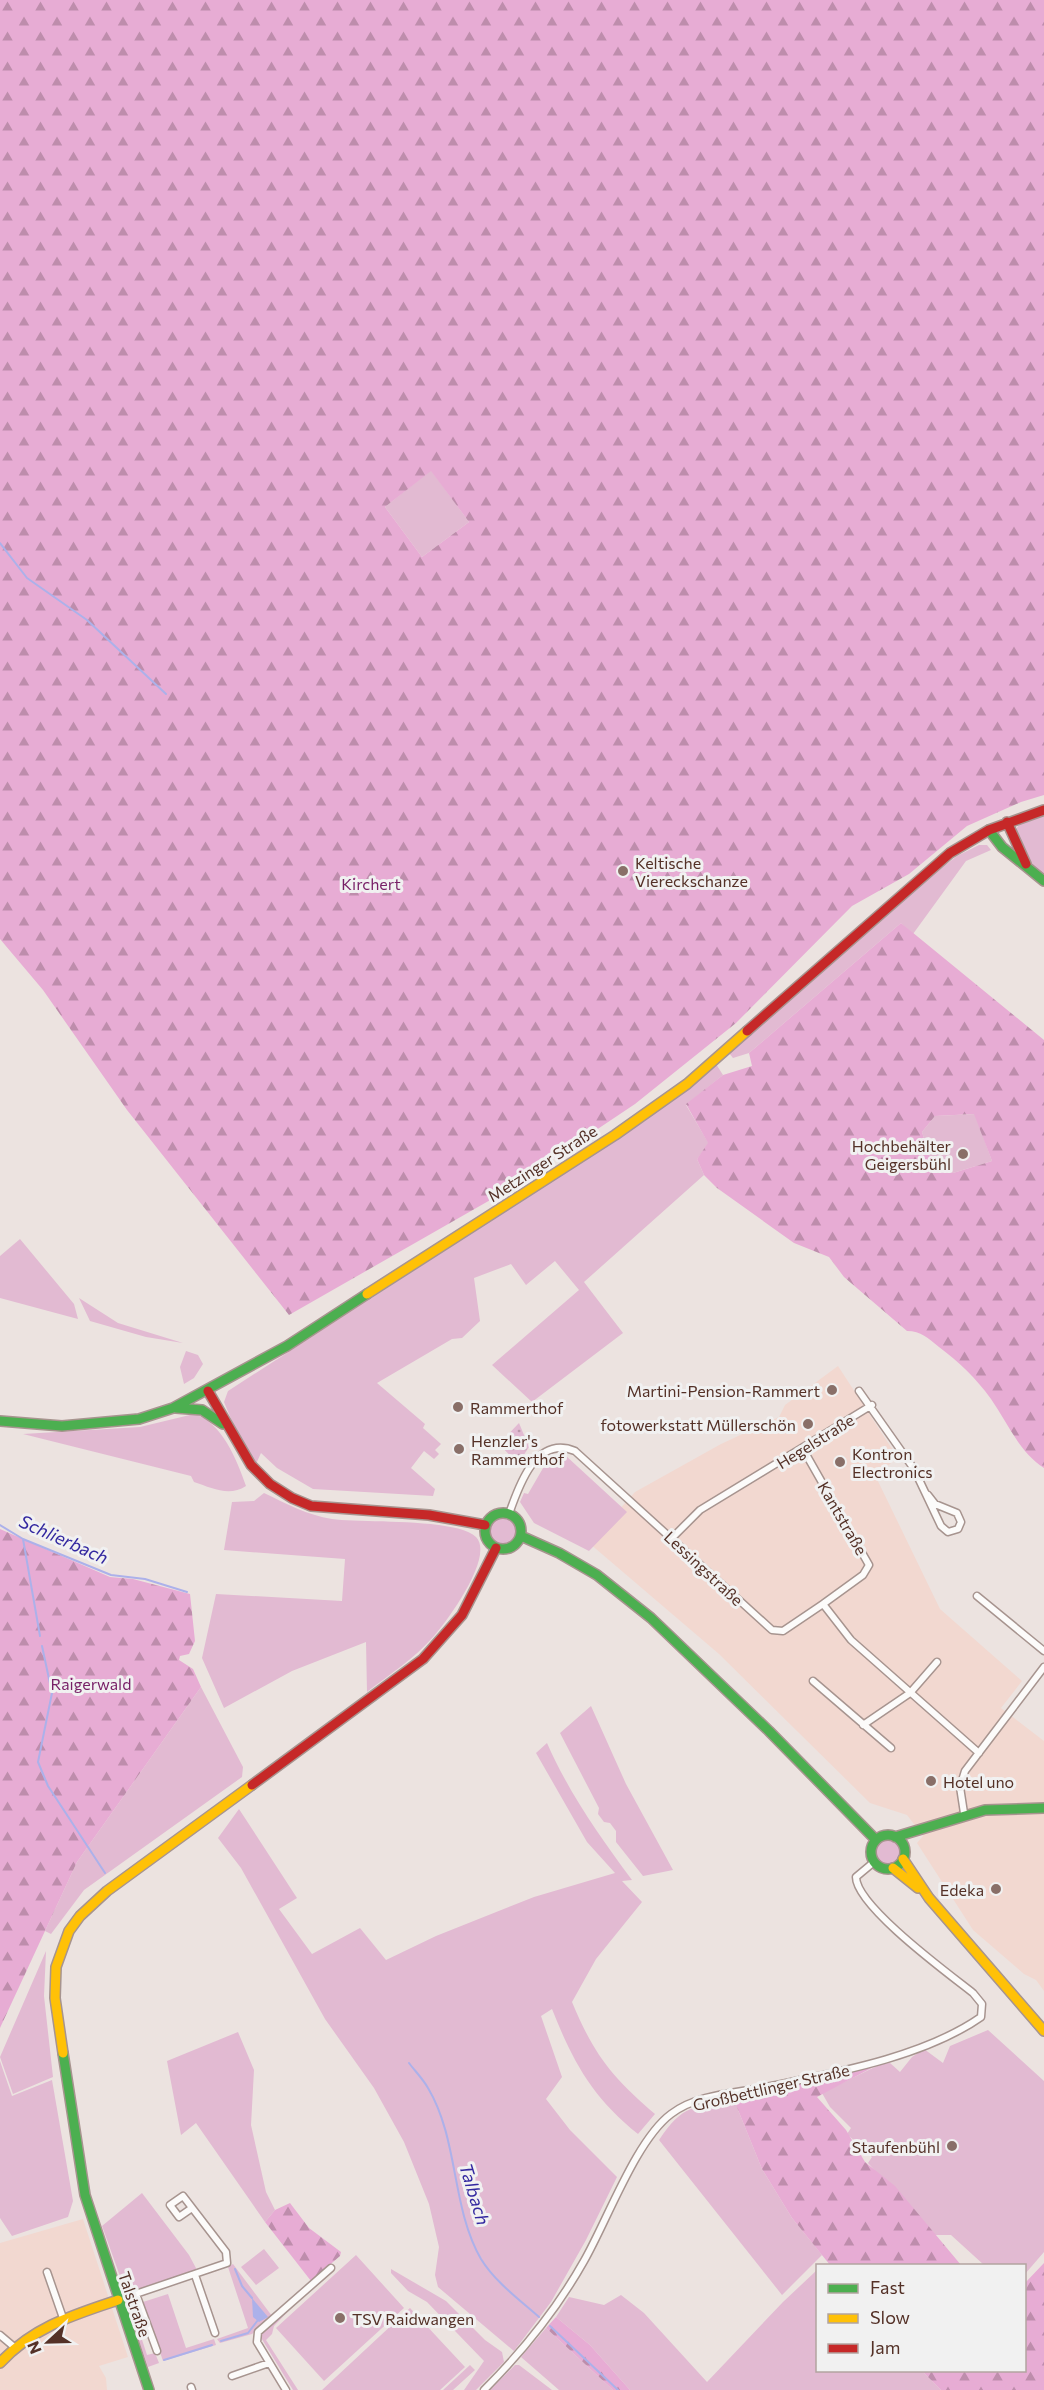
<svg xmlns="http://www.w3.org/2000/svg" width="1044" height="2390" font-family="Commissioner,sans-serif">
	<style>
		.built { fill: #f2d8d0 }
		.green { fill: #e2bad2 }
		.forest { fill: url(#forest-firs); fill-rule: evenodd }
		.park { fill: url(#park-dots) }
		.water { fill: #acb1ea }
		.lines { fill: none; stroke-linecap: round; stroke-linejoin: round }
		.stream { stroke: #acb1ea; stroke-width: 2 }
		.street-casing { stroke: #a7948f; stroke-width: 9 }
		.fast-casing { stroke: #a7948f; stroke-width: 12 }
		.slow-casing { stroke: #a7948f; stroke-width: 12 }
		.jam-casing { stroke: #a7948f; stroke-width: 12 }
		.street { stroke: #fcfbfa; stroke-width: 6 }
		.fast { stroke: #4caf50; stroke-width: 9 }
		.slow { stroke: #ffc107; stroke-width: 9 }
		.jam { stroke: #c62828; stroke-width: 9 }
		.poi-dot { fill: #896f68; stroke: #f1f1f1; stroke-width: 2 }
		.labels { text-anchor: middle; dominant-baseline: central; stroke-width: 6; stroke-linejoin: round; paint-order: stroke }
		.poi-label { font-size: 16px; fill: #543127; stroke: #f1f1f1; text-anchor: start }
		.park-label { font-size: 16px; fill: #771f66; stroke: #f1f1f1 }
		.street-label { font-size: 16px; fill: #543127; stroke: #f1f1f1 }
		.water-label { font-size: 18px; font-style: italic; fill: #3328a0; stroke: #f1f1f1 }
	</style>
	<defs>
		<pattern id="forest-firs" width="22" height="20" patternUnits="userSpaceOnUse" patternTransform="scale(1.5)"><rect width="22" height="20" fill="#e7acd4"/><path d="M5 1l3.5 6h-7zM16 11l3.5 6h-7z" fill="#be8dac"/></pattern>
		<pattern id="park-dots" width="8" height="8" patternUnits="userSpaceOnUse" patternTransform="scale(1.5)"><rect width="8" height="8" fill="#e2bad2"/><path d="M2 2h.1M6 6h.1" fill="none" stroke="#ba98aa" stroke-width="1.8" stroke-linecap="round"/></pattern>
	</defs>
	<rect width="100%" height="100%" fill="#ece3e0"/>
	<path class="built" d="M838,1366L898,1458L875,1475L940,1609L1022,1681L1001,1708L1044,1741V1991L1036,1980L1024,1974L973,1930L917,1843L923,1836L907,1815L870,1803L719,1654L589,1543L635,1492L721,1444L779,1417L785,1405Z
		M83,2219L128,2357L99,2366L106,2378L107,2390H0V2243Z"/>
	<path class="green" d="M431,470L469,522L422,557L385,507Z
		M1044,815V875L1029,861L1014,836C1016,820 1031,819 1044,815Z
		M979,845H987L991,850L966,861L913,934L901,923L749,1053L733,1058L729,1053L922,883L957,856Z
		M716,1064L723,1075L686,1105L709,1144L697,1159L704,1175L584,1282L623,1333L532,1402L492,1365L579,1290L555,1261L526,1285L511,1264L474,1278L480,1321L462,1338L452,1339L377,1383L425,1424L423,1428L441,1444L435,1450L439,1454L434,1459L424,1451L411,1468L435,1489L433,1496L313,1489L277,1468L261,1453L256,1464C242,1445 233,1424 224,1402L228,1391L645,1121Z
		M975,1114L992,1161L953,1173L930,1157L922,1132L935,1116Z
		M20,1239L74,1304L78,1319L0,1298V1256Z
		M79,1298L118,1323L183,1343L146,1337L90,1321Z
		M186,1351L198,1355L203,1364L194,1378L184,1384L180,1367Z
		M194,1414C222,1422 237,1460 246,1486C229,1497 212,1488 194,1482L191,1476L23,1434L140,1427Z
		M559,1454L565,1455L627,1512L589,1551L534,1523L520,1502L524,1493L528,1494L546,1463Z
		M264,1493C287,1504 307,1515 332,1519C361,1523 457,1518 476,1537C495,1556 447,1621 434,1636C415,1658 389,1675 367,1692L366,1642L292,1671L224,1708L202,1658L216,1594L342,1601L345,1559L224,1550L232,1502L254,1501Z
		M490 1531a13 13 0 1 1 26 0a13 13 0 1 1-26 0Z
		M201,1687L243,1767L242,1777L84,1890L51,1934L45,1931L77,1862Z
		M591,1706L626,1784L673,1870L643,1876L616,1842V1831L610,1823L604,1822L598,1814L599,1808L560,1733Z
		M547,1743C569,1793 600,1837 632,1880L622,1881L642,1902L596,1959L572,2002C594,2055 612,2077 655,2114L638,2134C592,2097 573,2062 552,2009L541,2016L562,2077L546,2099L570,2130L617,2177L586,2240L551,2302L514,2351L438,2287L435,2275L439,2247L429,2204L404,2142L374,2088L325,2019L241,1868L218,1838L239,1809L297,1898L279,1909L312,1954L360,1928L386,1960L436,1936L534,1897L615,1873L587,1842L536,1753Z
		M875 1852a13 13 0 1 1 26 0a13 13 0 1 1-26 0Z
		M46,1951L44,1996L53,2077L13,2094L0,2057Z
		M988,2030L1044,2081V2252L1025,2274L1024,2266L984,2265L951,2235H934L868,2163L872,2157L847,2134L851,2128L830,2107L822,2093L881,2064L890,2063L900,2072L912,2057L924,2049L943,2063L950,2046Z
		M238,2032L254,2070L251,2125L266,2192L275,2210L265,2222L196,2123L181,2135L167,2061Z
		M0,2061L12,2096L52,2080L73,2201L68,2217L12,2236L0,2218Z
		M734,2100L762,2169L792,2218L822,2255L782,2295L659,2140C683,2104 694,2107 734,2100Z
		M142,2193L189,2255L197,2270L126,2293L102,2226Z
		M264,2249L279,2268L256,2285L241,2267Z
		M356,2255L404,2308L324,2381L276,2328Z
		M233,2264L272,2316L252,2334L220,2343L217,2339L248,2328L228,2267Z
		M391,2269L446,2301L485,2340L502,2352L504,2362L476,2390H464L484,2361L427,2302L408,2291L391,2273Z
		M817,2270L818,2370L922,2371L941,2390H630L590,2345L556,2317L569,2297L604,2305L621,2295L644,2313L707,2382L783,2302Z
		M168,2294L186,2348L214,2339L216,2345L163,2361L143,2302Z
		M302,2297L274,2326L272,2334L266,2340L298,2390H293L260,2336L264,2330Z
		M135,2301L136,2303L131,2306L147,2355L155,2353L159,2363L148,2367L128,2309Z
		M410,2308L465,2367L440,2390H322Z
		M546,2328L613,2390H559L521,2357Z
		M470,2365L475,2370L453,2390H443Z
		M515,2365H519L552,2390H490Z"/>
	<path class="forest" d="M0,0H1044V795L1021,802L967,826L909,874L852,906L736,1023L635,1104L499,1195L289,1315L127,1110L43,990L0,939ZM431,471L469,522L422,557L385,507Z
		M901,923L1044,1040V1468C1018,1451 1008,1423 991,1399C976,1378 959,1362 939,1347C928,1338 921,1331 907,1331L844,1277L829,1257L794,1243L717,1188L704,1175L697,1159L708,1143L686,1104L723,1075L752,1066L749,1053ZM974,1114L992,1161L953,1173L930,1157L922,1132L935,1116Z
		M0,1529L110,1577L133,1579L190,1594L195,1641L189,1654L180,1656L179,1660L193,1669L201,1687L77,1862L0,2028Z
		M879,2064L817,2097L846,2130L865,2162L895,2186L961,2265H830L792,2218L762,2169L734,2100Z
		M290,2203L309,2228L341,2252L340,2256L311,2281L265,2222L275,2210Z
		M1044,2263V2390H941L922,2371L1024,2370L1025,2283Z
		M556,2317L590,2345L630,2390H613L546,2328Z"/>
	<path class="park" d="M519,1423L529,1447L518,1464L499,1444Z"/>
	<path class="water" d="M252,2298L268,2317L259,2322L253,2317Z"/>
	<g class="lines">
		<path class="stream" d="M0,543L27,578L87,620L166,694
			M0,1525L23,1539L111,1575L145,1579L187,1592
			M23,1539L40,1636
			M42,1646L52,1693L38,1762L48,1786L105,1873
			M409,2063C415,2071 423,2079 428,2088C459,2140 451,2207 481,2259C495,2282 520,2300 539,2317
			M235,2269L242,2286L252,2298
			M550,2326L618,2390
			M221,2341L248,2333L258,2320
			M164,2360L212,2345"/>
		<g class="street-casing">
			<path id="street" d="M859,1391L914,1469L941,1526L948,1532L958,1529L961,1522L957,1513L935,1504L928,1495
				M803,1449L869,1565L863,1575L823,1604
				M509,1514C519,1485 536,1435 575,1451L772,1630L783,1631L823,1604L851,1640L979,1753
				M672,1538L700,1510L872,1405
				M977,1596L1044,1651
				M813,1681L891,1748
				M863,1725L910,1693L937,1662
				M964,1813L960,1787L965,1771L1044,1667
				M47,2272L63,2318
				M195,2275L215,2333
				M136,2294L157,2351
				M118,2300L227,2263L226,2252L183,2196L170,2205L179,2217L192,2208
				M0,2335L13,2346
				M232,2376L269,2363
				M191,2387L192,2390
				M286,2390L257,2342L258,2332L331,2268
				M484,2390C523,2351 557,2309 584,2261C607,2221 636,2140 671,2114C697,2094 736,2093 766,2087C834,2073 924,2057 981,2017L982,2004L973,1993C949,1974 856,1906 856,1877L874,1862"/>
		</g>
		<g class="fast-casing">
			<path id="fast" d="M989,830L1002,847L1044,881
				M176,1408L202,1410L223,1424
				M0,1421L62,1426L139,1419L173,1408L287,1346L367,1294
				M485 1531a18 18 0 1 1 36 0a18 18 0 1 1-36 0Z
				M521,1536L559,1553L597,1575L651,1618L769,1731L876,1840
				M871 1852a17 17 0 1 1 34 0a17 17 0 1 1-34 0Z
				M895,1837L985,1810L1044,1808
				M63,2053L85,2195L149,2390"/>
		</g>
		<g class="slow-casing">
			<path id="slow" d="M367,1294L615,1135L687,1084L747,1031
				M903,1859L929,1898L1044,2031
				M893,1868L918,1888
				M63,2053L55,1998L56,1967L69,1931L80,1916L107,1891L252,1785
				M0,2363C33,2327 73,2315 118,2300"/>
		</g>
		<g class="jam-casing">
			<path id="jam" d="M1007,822L1026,864
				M747,1031L950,853L989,830L1044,810
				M208,1391L251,1465L270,1484L292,1498L311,1506L429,1515L485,1525
				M252,1785L423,1659L462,1615L496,1548"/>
		</g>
		<use href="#street" class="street"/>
		<use href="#fast" class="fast"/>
		<use href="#slow" class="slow"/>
		<use href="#jam" class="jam"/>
	</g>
	<g class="poi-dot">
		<circle cx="623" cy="871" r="6"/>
		<circle cx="963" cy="1154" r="6"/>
		<circle cx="832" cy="1390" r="6"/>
		<circle cx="458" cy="1407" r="6"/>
		<circle cx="808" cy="1424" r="6"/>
		<circle cx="459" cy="1449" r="6"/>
		<circle cx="840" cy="1462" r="6"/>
		<circle cx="931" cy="1781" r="6"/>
		<circle cx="996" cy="1889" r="6"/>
		<circle cx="952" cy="2146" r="6"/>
		<circle cx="340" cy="2318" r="6"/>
	</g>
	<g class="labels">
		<g class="poi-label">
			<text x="635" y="862">Keltische<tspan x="635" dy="18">Viereckschanze</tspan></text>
			<text x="951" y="1145" text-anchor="end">Hochbehälter<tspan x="951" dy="18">Geigersbühl</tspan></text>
			<text x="820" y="1390" text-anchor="end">Martini-Pension-Rammert</text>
			<text x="470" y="1407">Rammerthof</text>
			<text x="796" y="1424" text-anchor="end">fotowerkstatt Müllerschön</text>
			<text x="471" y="1440">Henzler's<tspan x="471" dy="18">Rammerthof</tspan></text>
			<text x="852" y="1453">Kontron<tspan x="852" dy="18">Electronics</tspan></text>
			<text x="943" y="1781">Hotel uno</text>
			<text x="984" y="1889" text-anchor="end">Edeka</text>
			<text x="940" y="2146" text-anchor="end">Staufenbühl</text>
			<text x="352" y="2318">TSV Raidwangen</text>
		</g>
		<g class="park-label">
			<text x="371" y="883">Kirchert</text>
			<text x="91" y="1683">Raigerwald</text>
		</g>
		<g class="street-label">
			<text transform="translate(542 1163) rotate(-33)">Metzinger Straße</text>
			<text transform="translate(815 1441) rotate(-32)">Hegelstraße</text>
			<text transform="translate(843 1518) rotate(60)">Kantstraße</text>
			<text transform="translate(704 1568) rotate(43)">Lessingstraße</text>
			<text transform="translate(771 2087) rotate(-13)">Großbettlinger Straße</text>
			<text transform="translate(135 2304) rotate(71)">Talstraße</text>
		</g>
		<g class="water-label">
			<text transform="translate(64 1539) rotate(24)">Schlierbach</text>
			<text transform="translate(475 2194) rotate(73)">Talbach</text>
		</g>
	</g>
	<rect x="816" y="2264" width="210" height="108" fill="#f1f1f1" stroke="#b2a4a0" stroke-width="1.5"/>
	<rect x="828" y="2284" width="30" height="9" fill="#4caf50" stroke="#b2a4a0" stroke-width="1.5"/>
	<text x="870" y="2294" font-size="18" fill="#543127">Fast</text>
	<rect x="828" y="2314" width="30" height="9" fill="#ffc107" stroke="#b2a4a0" stroke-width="1.5"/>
	<text x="870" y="2324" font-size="18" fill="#543127">Slow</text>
	<rect x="828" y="2344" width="30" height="9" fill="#c62828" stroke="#b2a4a0" stroke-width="1.5"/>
	<text x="870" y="2354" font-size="18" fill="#543127">Jam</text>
	<g transform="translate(48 2342) rotate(248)" stroke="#f1f1f1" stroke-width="4.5" paint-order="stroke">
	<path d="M0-4.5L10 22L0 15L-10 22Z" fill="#543127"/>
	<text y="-9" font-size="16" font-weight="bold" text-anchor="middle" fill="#543127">N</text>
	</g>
</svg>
